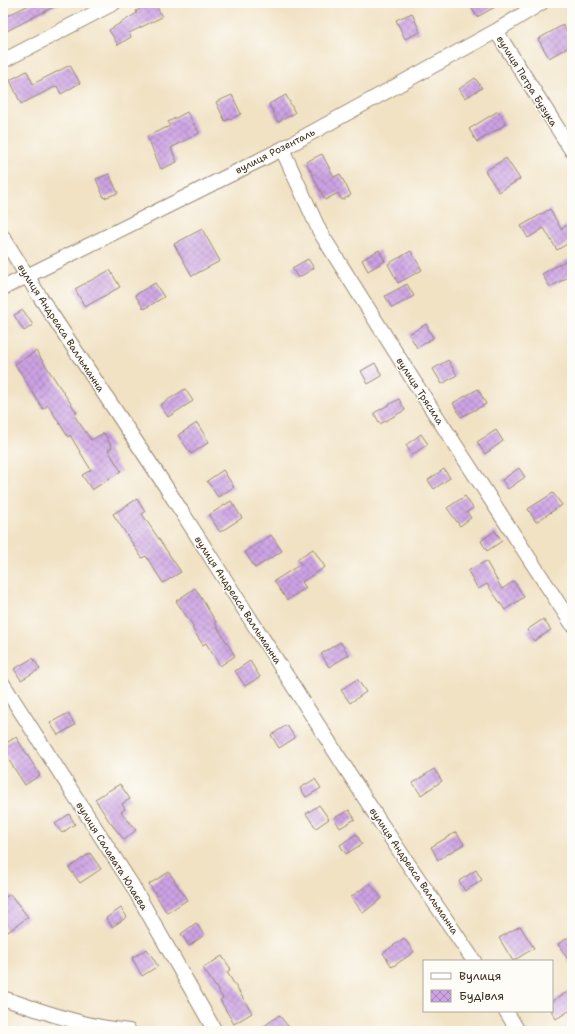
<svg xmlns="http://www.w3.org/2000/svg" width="575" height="1034" font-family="'Shantell Sans',sans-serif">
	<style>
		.building { fill: url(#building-cross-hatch) }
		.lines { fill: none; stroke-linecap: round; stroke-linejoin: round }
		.minor-casing { stroke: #968671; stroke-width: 16 }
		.minor { stroke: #fff; stroke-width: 14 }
		.labels { text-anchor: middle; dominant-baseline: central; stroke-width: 3; stroke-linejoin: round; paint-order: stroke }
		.street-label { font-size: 10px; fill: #3b2a1e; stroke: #fdfcf7 }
	</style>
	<defs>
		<pattern id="building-cross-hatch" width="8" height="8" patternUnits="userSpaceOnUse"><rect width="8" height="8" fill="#cca2e4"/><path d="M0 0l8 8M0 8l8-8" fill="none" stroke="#a784b8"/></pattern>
	</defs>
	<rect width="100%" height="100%" fill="#fdfcf7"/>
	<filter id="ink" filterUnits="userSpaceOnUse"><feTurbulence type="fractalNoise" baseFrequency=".025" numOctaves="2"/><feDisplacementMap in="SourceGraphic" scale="8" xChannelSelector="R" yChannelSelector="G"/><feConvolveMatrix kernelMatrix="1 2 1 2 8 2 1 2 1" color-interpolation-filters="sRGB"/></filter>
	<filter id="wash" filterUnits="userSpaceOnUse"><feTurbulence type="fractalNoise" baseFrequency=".012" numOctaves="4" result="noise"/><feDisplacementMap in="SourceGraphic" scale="16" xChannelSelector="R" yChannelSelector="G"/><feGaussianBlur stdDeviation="0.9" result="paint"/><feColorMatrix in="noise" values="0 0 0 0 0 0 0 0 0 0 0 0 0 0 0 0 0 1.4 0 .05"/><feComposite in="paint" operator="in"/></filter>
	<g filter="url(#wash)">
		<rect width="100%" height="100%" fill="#f1e2c4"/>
		<g id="blocks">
			<path class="building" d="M33,3H61L3,33V18Z
				M153,3H155L162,17L129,33L131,37L118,45L109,30L137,13L136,11Z
				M478,3H502L477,17L471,7Z
				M412,13L420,32L405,39L396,20Z
				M563,25L572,40V45L549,58L538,39Z
				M70,65L80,83L61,94L57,86L21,104L10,80L27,71L33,84Z
				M475,78L482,88L465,98L459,89Z
				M232,95L241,114L225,121L216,102Z
				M286,95L295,113L278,122L269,104Z
				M498,111L506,124L477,142L469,129Z
				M187,112L199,133L171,148L177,162L161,169L147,136L170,126L168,122Z
				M322,154L334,177L340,174L351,195L342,200L338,193L325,200L306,162Z
				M506,158L520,179L499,192L485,171Z
				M109,174L118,193L104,198L96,179Z
				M550,209L561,229L572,222V241L557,250L544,228L528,238L521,226Z
				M202,229L220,261L192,276L174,244Z
				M379,250L385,261L368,271L362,260Z
				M411,251L422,270L398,283L388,264Z
				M572,257V275L550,287L542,274Z
				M308,259L314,268L298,278L292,268Z
				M110,270L120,287L85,307L75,289Z
				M155,283L164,297L144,309L135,295Z
				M407,284L414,296L392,308L385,296Z
				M23,310L33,325L24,331L14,315Z
				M426,324L433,338L417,348L409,334Z
				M36,351L77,413L74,415L91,440L104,433L112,447L108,450L121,471L92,490L82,475L91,470L70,435L68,437L48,405L43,409L15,364Z
				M448,360L457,375L442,384L433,369Z
				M375,363L382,376L368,384L361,371Z
				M185,389L193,401L168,417L160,405Z
				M478,389L486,404L461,417L453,403Z
				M399,399L405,410L380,424L374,413Z
				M197,423L209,442L191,454L178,435Z
				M496,430L503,441L485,454L477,442Z
				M421,434L428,444L412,455L406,445Z
				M519,468L525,477L508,489L502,480Z
				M444,469L450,478L434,489L428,480Z
				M223,470L234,487L218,497L207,481Z
				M553,493L562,505L536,522L528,509Z
				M465,496L473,508L467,512L471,518L460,526L447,508Z
				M137,499L145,512L142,514L181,572L163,583L146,556L142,558L113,514Z
				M231,501L242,518L220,532L209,515Z
				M495,531L502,541L487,551L481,541Z
				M271,535L282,551L255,568L245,552Z
				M313,549L325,567L302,582L306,588L287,600L274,581L301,564L297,559Z
				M486,561L502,589L514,581L524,597L505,610L487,584L478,589L468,571Z
				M195,588L216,622L215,623L221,633L235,656L220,666L206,643L203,645L192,628L194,627L176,601Z
				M543,619L551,630L534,641L527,630Z
				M340,642L349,655L329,667L321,654Z
				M33,658L40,669L21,680L14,669Z
				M250,661L260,677L245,686L235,671Z
				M357,679L366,692L350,703L341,690Z
				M68,713L75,725L58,735L50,723Z
				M287,725L295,738L279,748L271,735Z
				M16,737L40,775L25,785L3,751V745Z
				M434,769L442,781L421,795L413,783Z
				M315,779L321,788L306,797L300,788Z
				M120,784L130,799L122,804L125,809L121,812L136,830L124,840L109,821L95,799Z
				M319,805L329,819L316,828L306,814Z
				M349,810L355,819L340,828L334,818Z
				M69,814L75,824L62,833L55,824Z
				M456,832L464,844L438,860L431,847Z
				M356,834L362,844L346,854L340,845Z
				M90,853L101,869L80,883L69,868Z
				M476,870L482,880L465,891L459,881Z
				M169,872L187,900L167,913L149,884Z
				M370,883L382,898L363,913L351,897Z
				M10,894L28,917L8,932L3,925V899Z
				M121,908L127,917L112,927L106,918Z
				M196,923L204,935L189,946L181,934Z
				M520,926L534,948L513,961L499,938Z
				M572,935V966L558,944Z
				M404,938L414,952L392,967L383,953Z
				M147,949L158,966L142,976L132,958Z
				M222,956L231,969L227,972L252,1013L234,1024L220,1000L223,998L203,968Z
				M572,989V1009L556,1019L552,1012V1001Z
				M279,1015L292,1031H258Z"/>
		</g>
	</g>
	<g filter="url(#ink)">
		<use href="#blocks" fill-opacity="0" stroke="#968671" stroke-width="1"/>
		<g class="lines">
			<g class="minor-casing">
				<path id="minor" d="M496,31L572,151
					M3,61L114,3
					M282,149L320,232L413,380L572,624
					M3,237L40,297L164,484L382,825L474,961
					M3,288L282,149L496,31L541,3
					M3,684L132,885L215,1031
					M3,998C44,1012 86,1027 129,1031
					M506,1011L518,1031"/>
			</g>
			<use href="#minor" class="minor"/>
		</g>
	</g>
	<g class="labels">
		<g class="street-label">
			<text transform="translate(527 81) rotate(58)">вулиця Петра Бузука</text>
			<text transform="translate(275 151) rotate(-27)">вулиця Розенталь</text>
			<text transform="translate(61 328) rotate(57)">вулиця Андреаса Валльманна</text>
			<text transform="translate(420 391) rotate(57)">вулиця Трясила</text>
			<text transform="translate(238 600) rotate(57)">вулиця Андреаса Валльманна</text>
			<text transform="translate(112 856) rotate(58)">вулиця Салавата Юлаєва</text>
			<text transform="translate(414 871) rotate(56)">вулиця Андреаса Валльманна</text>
		</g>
	</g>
	<rect width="575" height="1034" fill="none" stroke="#fdfcf7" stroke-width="16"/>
	<rect x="423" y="960" width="130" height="52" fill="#fdfcf7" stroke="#afa8a0"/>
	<rect x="431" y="973" width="20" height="6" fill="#ffffff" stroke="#afa8a0"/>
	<text x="459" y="980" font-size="12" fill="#3b2a1e">Вулиця</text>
	<rect x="431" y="990" width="20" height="12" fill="url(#building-cross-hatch)" stroke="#afa8a0"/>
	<text x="459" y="1000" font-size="12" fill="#3b2a1e">Будівля</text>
</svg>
